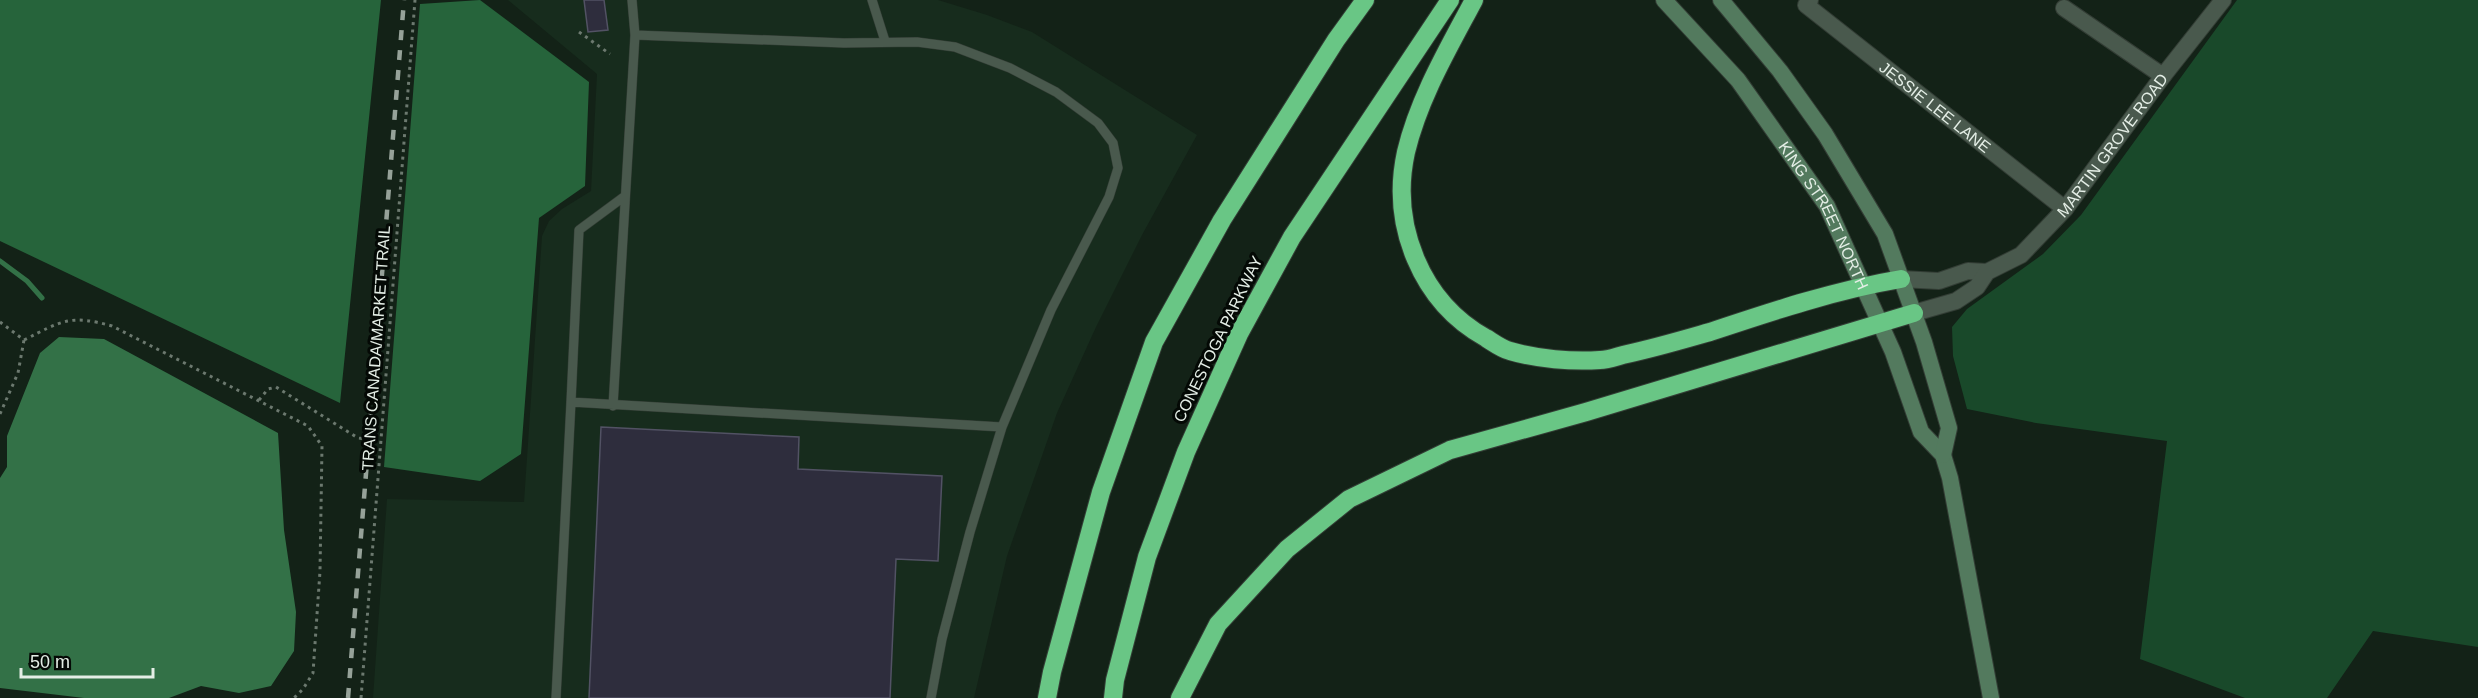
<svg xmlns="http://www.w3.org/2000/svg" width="2478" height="698" font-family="Helvetica,sans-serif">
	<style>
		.built { fill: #172c1d }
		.green { fill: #19492a }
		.forest { fill: #26643b }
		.water { fill: #337147 }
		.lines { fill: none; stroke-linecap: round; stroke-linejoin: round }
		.stream { stroke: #337147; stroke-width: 5 }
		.building { fill: #2e2d3d; stroke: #525264; stroke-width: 1.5 }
		.service-casing { stroke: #333d35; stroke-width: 10 }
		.minor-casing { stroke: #333d35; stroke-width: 18 }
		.secondary-casing { stroke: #333d35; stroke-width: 18 }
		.motorway-casing { stroke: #333d35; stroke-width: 20 }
		.path { stroke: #6c796f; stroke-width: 3; stroke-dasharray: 3 4.5; stroke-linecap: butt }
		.service { stroke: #49594d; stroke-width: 9 }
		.minor { stroke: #49594d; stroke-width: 16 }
		.secondary { stroke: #537a5e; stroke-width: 16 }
		.motorway { stroke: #69c685; stroke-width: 18 }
		.rail { stroke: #96a299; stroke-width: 4.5; stroke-dasharray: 10 10; stroke-linecap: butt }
		.labels { text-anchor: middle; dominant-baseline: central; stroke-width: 6; stroke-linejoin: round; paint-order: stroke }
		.street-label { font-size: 16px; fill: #e4eee6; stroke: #040905 }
	</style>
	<rect width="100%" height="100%" fill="#132217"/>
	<path class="built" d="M508,0H938L987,15L1032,32L1197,135L1142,235L1096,327L1057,413L1007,556L974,698H373L387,499L524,502L542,236L549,221L562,209L591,191L597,74Z"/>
	<path class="green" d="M2237,0H2478V647L2373,631L2327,698H2245L2140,659L2167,441L2036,423L1967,409L1953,356L1952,327L1967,309L2043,254L2081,215Z"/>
	<path class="forest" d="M0,0H381L340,403L0,241Z
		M480,0L589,82L585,186L539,218L521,454L480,481L384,467L420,4Z"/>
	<path class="water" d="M59,337L104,339L278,433L284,530L296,612L294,651L271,686L239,693L201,686L169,698H84L0,688V478L7,467V436L40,353Z"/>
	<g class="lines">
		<path class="stream" d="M0,261L27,281L42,298"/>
	</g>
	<path class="building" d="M584,0H604L608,30L588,32Z
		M601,427L799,437L798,469L942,476L938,561L896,559L890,698H589Z"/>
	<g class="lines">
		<g class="service-casing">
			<path id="service" d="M872,0L885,41
				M635,35L844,43L917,42L955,47L1010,68L1056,92L1098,123L1113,143L1118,168L1109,197L1051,310L1002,427L970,532L942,639L931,698
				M625,196L579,230L571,402L1002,427
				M613,406L635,35L632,0
				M556,698L571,402"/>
		</g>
		<g class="minor-casing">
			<g id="minor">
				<path id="s1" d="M1810,0L1806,5L2065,209"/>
				<path d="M2064,8L2163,76"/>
				<path d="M1901,279L1939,281L1968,271L1987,272"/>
				<path id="s2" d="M1914,313L1956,301L1977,287L1987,272L2021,255L2065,209L2163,76L2223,0"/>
			</g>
		</g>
		<g class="secondary-casing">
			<g id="secondary">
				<path id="s3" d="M1664,0L1738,80L1827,206L1893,352L1921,432L1943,455L1950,478L1991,698"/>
				<path d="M1721,0L1780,71L1825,134L1885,234L1924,342L1949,428L1943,455"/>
			</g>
		</g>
		<g class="motorway-casing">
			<path id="motorway" d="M1474,0C1448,49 1419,98 1406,152C1390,225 1421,302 1486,338C1494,343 1502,349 1510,351C1537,359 1572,362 1600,360C1609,360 1618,356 1627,354C1655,348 1682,340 1710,332C1773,311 1836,290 1901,279
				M1047,698L1052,672L1101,492L1154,342L1222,220L1336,40L1365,0
				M1113,698L1115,680L1147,557L1186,452L1239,334L1292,237L1450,0
				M1180,698L1218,624L1287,549L1349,499L1450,450L1586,412L1914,313"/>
		</g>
		<path class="path" d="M579,32L610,54
			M0,322L24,340
			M24,340C62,321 69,314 112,326L308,426L322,446L320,571L313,673L303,689L294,698
			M259,400L268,389L276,387L358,438L381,441
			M0,414L18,373L24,340
			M361,698L415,0"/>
		<use href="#service" class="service"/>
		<use href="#minor" class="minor"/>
		<use href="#secondary" class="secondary"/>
		<use href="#motorway" class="motorway"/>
		<path class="rail" d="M348,698L404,0"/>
	</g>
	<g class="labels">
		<g class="street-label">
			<text stroke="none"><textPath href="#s1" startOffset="171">JESSIE LEE LANE</textPath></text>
			<text stroke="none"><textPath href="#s2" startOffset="268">MARTIN GROVE ROAD</textPath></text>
			<text stroke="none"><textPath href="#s3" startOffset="270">KING STREET NORTH</textPath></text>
			<text transform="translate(1218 339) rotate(-64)">CONESTOGA PARKWAY</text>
			<text transform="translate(376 348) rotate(-86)">TRANS CANADA/MARKET TRAIL</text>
		</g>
	</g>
	<path d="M21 668v9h132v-9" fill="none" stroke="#e4eee6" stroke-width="3"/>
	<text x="30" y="668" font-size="18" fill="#e4eee6" stroke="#040905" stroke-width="4.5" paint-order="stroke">50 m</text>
</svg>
